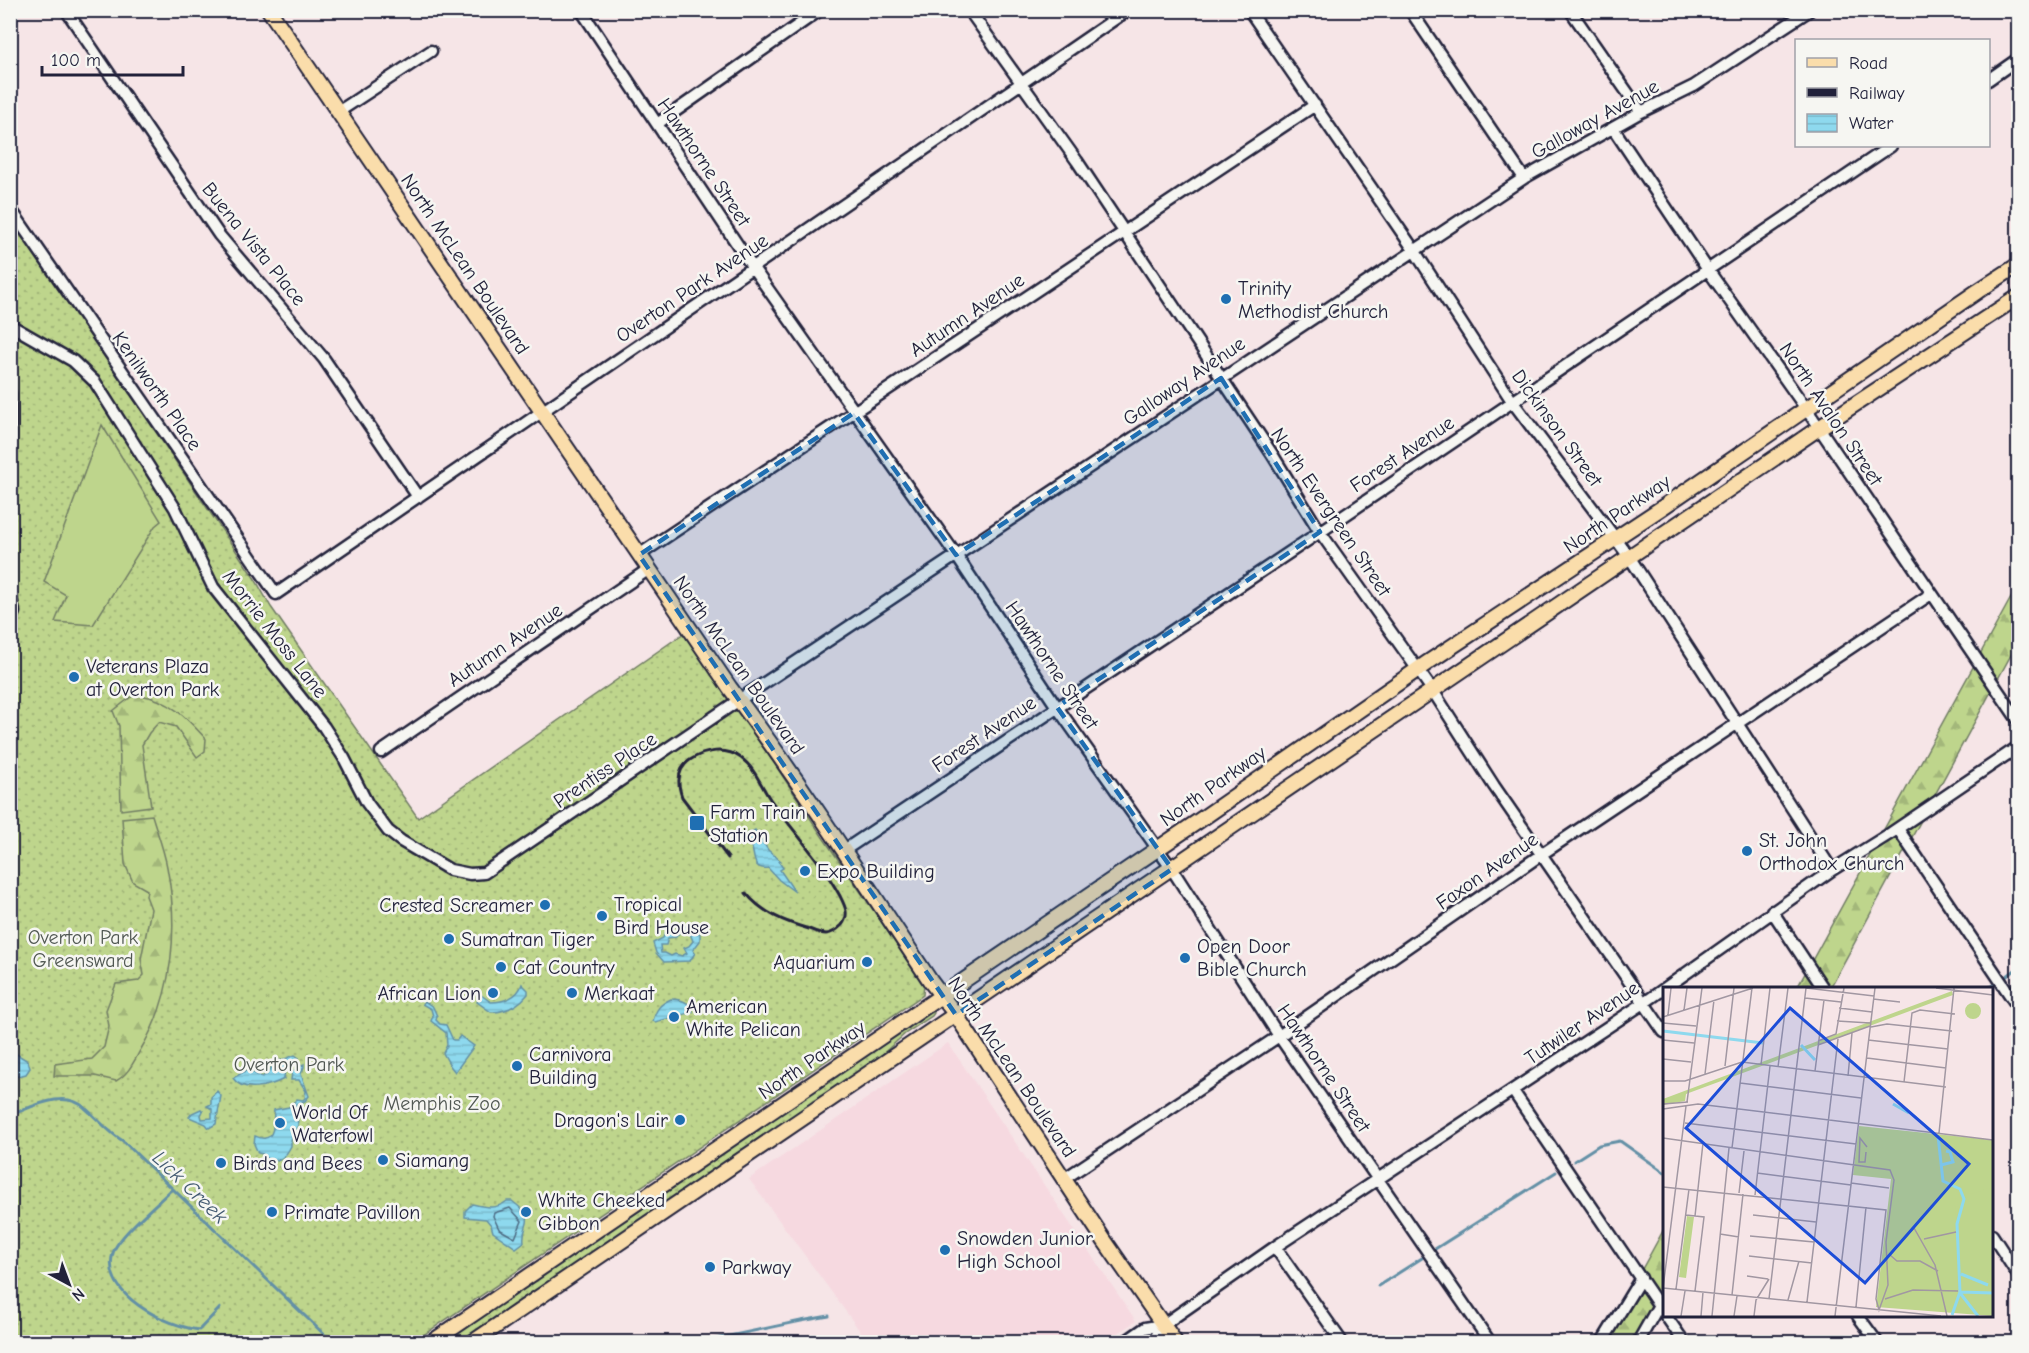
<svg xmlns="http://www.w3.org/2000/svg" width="2029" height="1353" font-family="'Comic Neue',sans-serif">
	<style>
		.built { fill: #f6d9e0 }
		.grass { fill: url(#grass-dots); stroke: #707c64; stroke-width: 1.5 }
		.forest { fill: url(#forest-firs); stroke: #707c64; stroke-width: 1.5 }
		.garden { fill: #bed58c; stroke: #707c64; stroke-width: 1.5 }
		.water { fill: url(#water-rules); stroke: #6390a6; stroke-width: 1.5; fill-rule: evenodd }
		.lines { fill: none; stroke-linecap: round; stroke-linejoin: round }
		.shore { stroke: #4d6b83; stroke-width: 1.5 }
		.stream { stroke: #6390a6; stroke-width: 3 }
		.minor-casing { stroke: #22223b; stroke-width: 15 }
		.major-casing { stroke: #22223b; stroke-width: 18 }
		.minor { stroke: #f6f6f2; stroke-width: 10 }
		.major { stroke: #faddab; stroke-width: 14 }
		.rail { stroke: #22223b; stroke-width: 3 }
		.marked { fill: #1f6fb2; fill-opacity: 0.2; stroke: #1f6fb2; stroke-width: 4.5; stroke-dasharray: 12 8; stroke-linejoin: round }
		.poi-dot { fill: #1f6fb2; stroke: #f6f6f2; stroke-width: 2 }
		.labels { text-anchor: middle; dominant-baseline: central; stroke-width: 5; stroke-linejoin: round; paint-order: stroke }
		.street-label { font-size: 20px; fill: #22223b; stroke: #f6f6f2 }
		.poi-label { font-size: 20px; fill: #22223b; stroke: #f6f6f2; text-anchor: start }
		.park-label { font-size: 20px; fill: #515853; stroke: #f6f6f2 }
		.water-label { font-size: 21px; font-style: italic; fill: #425971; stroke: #f6f6f2 }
		.inset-river { fill: none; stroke: #8ed9ee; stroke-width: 3 }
		.inset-road { fill: none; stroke: #a197a2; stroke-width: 1.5 }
		.view { fill: #1d4ed8; fill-opacity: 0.15; stroke: #1d4ed8; stroke-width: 3 }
		.inset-edge { fill: none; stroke: #22223b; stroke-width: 3 }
	</style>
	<defs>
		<pattern id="grass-dots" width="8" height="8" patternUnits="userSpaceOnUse" patternTransform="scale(1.5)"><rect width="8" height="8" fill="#bed58c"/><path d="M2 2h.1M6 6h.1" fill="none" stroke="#a3b77a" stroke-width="1.8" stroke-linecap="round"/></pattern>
		<pattern id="forest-firs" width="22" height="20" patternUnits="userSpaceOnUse" patternTransform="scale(1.5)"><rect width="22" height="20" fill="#bed58c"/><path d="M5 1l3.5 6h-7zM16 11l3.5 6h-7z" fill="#a3b77a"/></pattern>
		<pattern id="water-rules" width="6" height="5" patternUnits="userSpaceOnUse" patternTransform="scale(1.5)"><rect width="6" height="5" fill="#8ed9ee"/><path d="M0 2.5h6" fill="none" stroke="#7abacd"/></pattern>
	</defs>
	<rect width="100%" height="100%" fill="#f6e5e7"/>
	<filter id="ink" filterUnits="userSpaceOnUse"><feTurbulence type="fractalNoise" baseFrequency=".0167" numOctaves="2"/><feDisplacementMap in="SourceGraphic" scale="12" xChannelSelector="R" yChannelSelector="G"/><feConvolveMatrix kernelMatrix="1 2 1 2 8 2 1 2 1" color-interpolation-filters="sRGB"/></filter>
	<g filter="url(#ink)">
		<path class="built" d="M948,1043L1136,1321L1104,1342H868L749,1179Z"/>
		<path class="grass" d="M10,216L255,579L271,607L418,818L687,631L822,836L916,972L924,984L923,995L413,1342H11Z
			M932,1008L934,1013L932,1016L906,1033L878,1058L505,1313L461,1342H443Z"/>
		<path class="forest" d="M2018,585V642L1830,988H1797Z
			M140,695C170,700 186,717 206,739L205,751L197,757L176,727L159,722L149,733L142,745L151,806L121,810L119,726L113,711L131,697Z
			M152,815C157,832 164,850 167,867C179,928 173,996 141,1049C134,1061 129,1074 116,1081L95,1076H54L55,1064L92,1059L104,1047L109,1026L106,1010L116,984L138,981L144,975L141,959L151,909L146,896L147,890L133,882L125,864L122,818Z
			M1664,1229V1294L1638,1342H1602Z"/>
		<path class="garden" d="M102,425L161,521L155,526L93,625L55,622L66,595L44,582Z"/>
		<path class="water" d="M755,830L768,850L781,861L779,862L783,868L780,870L795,892L779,880L768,868C753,870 755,859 752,848C751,843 749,838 747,834Z
			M681,925L695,927L700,934V941L693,950L695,953L690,961L664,962L656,953L653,943L663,938L665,933L671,931L674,933ZM681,930L689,931L693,941L689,946L684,948L687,953L682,956L675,954L671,956L665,953H661L660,945H666L668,938L676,937Z
			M522,984L528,990V994C519,1005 506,1012 491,1012L477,1002L481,995L491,1002C504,1002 518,997 522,984Z
			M671,999C680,999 691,1002 693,1012L655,1022L653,1021C656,1009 660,1004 671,999Z
			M424,1001L433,1007L437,1016L436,1020L440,1024L446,1025L453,1040H457L460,1036L474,1046L455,1072L451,1067L443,1053L447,1045L446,1033L431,1021L433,1016L431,1009L422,1004Z
			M10,1050L28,1061L30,1068L26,1074L11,1078Z
			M295,1055L299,1058L285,1068L284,1079C269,1087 242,1093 233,1078L247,1070L262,1077L268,1073L274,1063Z
			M304,1064V1067L301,1074L309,1096L305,1101L296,1104L298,1125L291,1140V1146C286,1156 280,1163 268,1160L263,1154L258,1153L254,1144L255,1136C258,1137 262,1139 265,1138C276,1137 273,1117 274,1110L289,1107L297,1099L303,1100L305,1098L306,1091L299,1080H291L292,1072Z
			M217,1091L221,1096L216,1124L209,1128L206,1124L189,1117L192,1113L201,1109L203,1111L201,1115L202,1119L212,1118V1109L207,1106L211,1104V1097Z
			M507,1201H512C540,1222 521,1222 524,1242L516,1248L493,1232L491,1225L486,1219L465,1217V1211L472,1204C485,1207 496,1210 507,1201Z"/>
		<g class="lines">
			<path class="shore" d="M510,1208L522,1221L515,1238L499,1229L493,1216L494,1213Z"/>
			<path class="stream" d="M2007,976L2018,968
				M1988,988L1994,985
				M10,1115C33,1107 64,1089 85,1108C98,1119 108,1132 123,1141L332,1342
				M1574,1161L1599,1145L1620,1141L1664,1172
				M172,1189C158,1203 118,1236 113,1253C100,1295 167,1326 199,1330L220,1308
				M1435,1249L1556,1172
				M1378,1286L1422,1258
				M701,1342L801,1321L829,1316"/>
			<g class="minor-casing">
				<path id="minor" d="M66,10L219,235L324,359L418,497
					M581,10L753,268L956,555L1057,707L1172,869L1279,1036L1490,1342
					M969,10L1077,161L1272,454L1320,532L1433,691L1494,786L1664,1032
					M1249,10L1414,250L1512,401L1630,558L1832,870
					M1410,10L1524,178
					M1570,10L1641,112
					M1988,80L2018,59
					M338,112L431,51
					M657,124L820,10
					M1613,128L1708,270L1807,410L2018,720
					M10,208L276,594L1128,10
					M10,325L73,361L95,382L175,508L213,587L324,727L344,758L367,803L388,831L401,841L450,870L470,874L484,873L739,700L1524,178L1641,112L1694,86L1810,10
					M10,393V463
					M639,555L1315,105
					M10,593L14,612L10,621
					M381,752L649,569
					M1898,829L2018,1007
					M843,851L1320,532L1891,146
					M1772,911L1823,988
					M1513,1091L1664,1313
					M1064,1179L1279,1036L1542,854L1931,594
					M1992,1235L2018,1275
					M1275,1247L1342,1342
					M1666,1316L1684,1342
					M1858,1316L1877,1342
					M1125,1342L1145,1328L1163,1325L1275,1247L1644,1003L1832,870L1891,833L2018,747
					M1150,1342L1154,1340L1163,1325
					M1602,1342L1641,1278
					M1638,1342L1659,1305"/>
			</g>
			<g class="major-casing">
				<path id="major" d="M269,10L730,688C801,783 865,883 931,982L956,1015L1104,1240L1175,1342
					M432,1342L1200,820L1427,663L1660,509L1978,291L2018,265
					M473,1342L1819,428L2018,297"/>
			</g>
			<use href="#minor" class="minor"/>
			<use href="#major" class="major"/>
			<path class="rail" d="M728,858L682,797C677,783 677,769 690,760C705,750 726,747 741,758C755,768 761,786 770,799C793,831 821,861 840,896C845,906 850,915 842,925C838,929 832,934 826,934C821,934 814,931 809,929C785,922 762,913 746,893"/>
		</g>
	</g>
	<path class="marked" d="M1221,378L1320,532L1057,707L1172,869L956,1015L639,555L854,413L956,555Z"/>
	<g class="poi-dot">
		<circle cx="1226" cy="299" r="6"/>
		<circle cx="74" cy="677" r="6"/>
		<rect x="689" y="815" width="16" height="16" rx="3"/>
		<circle cx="1747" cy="851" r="6"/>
		<circle cx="805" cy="871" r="6"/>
		<circle cx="545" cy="905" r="6"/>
		<circle cx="602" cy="916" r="6"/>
		<circle cx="449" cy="939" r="6"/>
		<circle cx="1185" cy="958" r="6"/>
		<circle cx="867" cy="962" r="6"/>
		<circle cx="501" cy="967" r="6"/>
		<circle cx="493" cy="993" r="6"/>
		<circle cx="572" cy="993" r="6"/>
		<circle cx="674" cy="1017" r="6"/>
		<circle cx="517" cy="1066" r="6"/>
		<circle cx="680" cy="1120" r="6"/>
		<circle cx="280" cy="1123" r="6"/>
		<circle cx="383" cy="1160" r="6"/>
		<circle cx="221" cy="1163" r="6"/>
		<circle cx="272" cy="1212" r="6"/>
		<circle cx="526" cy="1212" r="6"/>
		<circle cx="945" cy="1250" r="6"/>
		<circle cx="710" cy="1267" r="6"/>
	</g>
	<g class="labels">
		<g class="street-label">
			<text transform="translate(1595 119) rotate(-29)">Galloway Avenue</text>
			<text transform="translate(704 162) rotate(56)">Hawthorne Street</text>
			<text transform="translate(254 244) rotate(51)">Buena Vista Place</text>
			<text transform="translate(465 264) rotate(56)">North McLean Boulevard</text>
			<text transform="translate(692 288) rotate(-34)">Overton Park Avenue</text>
			<text transform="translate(967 315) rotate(-34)">Autumn Avenue</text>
			<text transform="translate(1184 381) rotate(-34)">Galloway Avenue</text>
			<text transform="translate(157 391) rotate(55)">Kenilworth Place</text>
			<text transform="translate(1831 414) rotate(56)">North Avalon Street</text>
			<text transform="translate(1557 428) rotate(54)">Dickinson Street</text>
			<text transform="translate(1402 454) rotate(-34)">Forest Avenue</text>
			<text transform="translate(1331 512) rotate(56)">North Evergreen Street</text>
			<text transform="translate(1617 514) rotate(-34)">North Parkway</text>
			<text transform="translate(275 634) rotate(52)">Morrie Moss Lane</text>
			<text transform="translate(505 645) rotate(-34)">Autumn Avenue</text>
			<text transform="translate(739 665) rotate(55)">North McLean Boulevard</text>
			<text transform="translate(1052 665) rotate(56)">Hawthorne Street</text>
			<text transform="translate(984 734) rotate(-34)">Forest Avenue</text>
			<text transform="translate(605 770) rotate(-34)">Prentiss Place</text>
			<text transform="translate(1213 786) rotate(-35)">North Parkway</text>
			<text transform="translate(1487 871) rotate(-35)">Faxon Avenue</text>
			<text transform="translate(1582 1023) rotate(-34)">Tutwiler Avenue</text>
			<text transform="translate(812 1060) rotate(-34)">North Parkway</text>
			<text transform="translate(1012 1067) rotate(56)">North McLean Boulevard</text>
			<text transform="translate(1324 1068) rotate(56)">Hawthorne Street</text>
		</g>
		<g class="poi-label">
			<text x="1238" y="288">Trinity<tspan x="1238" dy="23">Methodist Church</tspan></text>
			<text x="86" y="666">Veterans Plaza<tspan x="86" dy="23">at Overton Park</tspan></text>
			<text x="710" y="812">Farm Train<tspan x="710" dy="23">Station</tspan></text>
			<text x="1759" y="840">St. John<tspan x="1759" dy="23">Orthodox Church</tspan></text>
			<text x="817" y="871">Expo Building</text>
			<text x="614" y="904">Tropical<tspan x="614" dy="23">Bird House</tspan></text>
			<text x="533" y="905" text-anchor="end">Crested Screamer</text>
			<text x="461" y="939">Sumatran Tiger</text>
			<text x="1197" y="946">Open Door<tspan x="1197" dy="23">Bible Church</tspan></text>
			<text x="855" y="962" text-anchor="end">Aquarium</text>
			<text x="513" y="967">Cat Country</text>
			<text x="481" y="993" text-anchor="end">African Lion</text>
			<text x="584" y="993">Merkaat</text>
			<text x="686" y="1006">American<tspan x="686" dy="23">White Pelican</tspan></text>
			<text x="529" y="1054">Carnivora<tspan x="529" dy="23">Building</tspan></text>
			<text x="292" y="1112">World Of<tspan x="292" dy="23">Waterfowl</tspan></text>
			<text x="668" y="1120" text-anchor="end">Dragon's Lair</text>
			<text x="395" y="1160">Siamang</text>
			<text x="233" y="1163">Birds and Bees</text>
			<text x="538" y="1200">White Cheeked<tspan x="538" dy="23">Gibbon</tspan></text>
			<text x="284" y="1212">Primate Pavillon</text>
			<text x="957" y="1238">Snowden Junior<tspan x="957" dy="23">High School</tspan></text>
			<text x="722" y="1267">Parkway</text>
		</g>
		<g class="park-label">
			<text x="83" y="937">Overton Park<tspan x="83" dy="23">Greensward</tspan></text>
			<text x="289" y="1064">Overton Park</text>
			<text x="442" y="1103">Memphis Zoo</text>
		</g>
		<g class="water-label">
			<text transform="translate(190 1187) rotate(44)">Lick Creek</text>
		</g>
	</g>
	<g transform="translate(1663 987)">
		<rect width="330" height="330" fill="#f6e5e7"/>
		<path d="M196,139L330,153V329L213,320L228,192L190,188ZM24,229L31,230L23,291L16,290Z" fill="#bed58c"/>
		<path d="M289,4L290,8L23,107L22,114L0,118V112Z" fill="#bed58c"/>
		<path d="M302 24a8 8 0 1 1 16 0a8 8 0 1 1-16 0ZM330,200V269L322,303L325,313L323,319L317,321L295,308L298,288L292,217L295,211Z" fill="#bed58c"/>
		<path class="inset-river" d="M0,44L100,56M138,58L152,73M230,117L246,126M275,149L280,194L297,202L301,212L294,237L297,305L289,328M278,178L290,175L287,165L283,164M298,287L325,298M297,305L330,306M297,306L315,329"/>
		<path class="inset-road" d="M143,1L211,9M273,1L330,8M142,11L178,15M210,12L237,15M176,21L209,25M21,23L24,1M5,28L8,1M0,30L90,1M174,34L207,36M0,36L33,39M208,40L224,37L289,44M0,53L31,56M205,53L285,62M155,54L173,47L181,1M155,58L207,39M204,71L283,81M0,72L28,75M98,78L107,1M62,79L71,1M115,80L125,1M152,84L161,13M42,87L51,13M185,89L189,46M0,94H22L79,75L283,100M241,95L249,26L257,23L292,27M77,96L198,111M24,115L39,1M0,117L25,115M0,122L35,117L330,153M22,136L193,157M276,146L291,1M0,151L227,183L231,193L223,255L225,298L216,323L213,312L223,223L0,200M69,161L89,1M203,165L202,175H196L197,151L204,160M94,186L188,198M188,196L226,201M76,206L81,164M92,208L107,79M23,228L41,230L32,304M90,228L153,235M32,229L40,156M57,247L76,250M87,249L151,255M261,252L293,245M227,267L251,241L272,278L284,329M227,268L234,274H257L275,284M86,269L149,276M84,289L105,292M0,301L23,119M0,301L278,329M13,302L26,202M69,308L80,207M106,312L143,1M222,312L250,303L295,304M125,313L136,274M144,315L175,52M193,320L203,220M18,329L22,304M38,329L40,305M49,329L66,161M71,329L74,309M91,329L93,313L106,292M172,329L212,1"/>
		<path class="view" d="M127,21L306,177L202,296L23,141Z"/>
		<rect width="330" height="330" class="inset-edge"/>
	</g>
	<rect width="2029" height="1353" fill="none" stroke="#f6f6f2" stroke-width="36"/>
	<rect x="18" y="18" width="1993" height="1317" fill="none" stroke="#22223b" stroke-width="2" filter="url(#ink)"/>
	<rect x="1795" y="39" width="195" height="108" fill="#f6f6f2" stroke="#a1a1a9" stroke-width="1.5"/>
	<rect x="1807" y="58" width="30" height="9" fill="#faddab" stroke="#a1a1a9" stroke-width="1.5"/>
	<text x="1849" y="69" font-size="18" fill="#22223b">Road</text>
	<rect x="1807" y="88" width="30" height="9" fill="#22223b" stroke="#a1a1a9" stroke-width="1.5"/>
	<text x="1849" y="99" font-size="18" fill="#22223b">Railway</text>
	<rect x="1807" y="114" width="30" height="18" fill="url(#water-rules)" stroke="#a1a1a9" stroke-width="1.5"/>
	<text x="1849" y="129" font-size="18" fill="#22223b">Water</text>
	<g transform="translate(69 1284) rotate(139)" stroke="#f6f6f2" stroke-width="4.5" paint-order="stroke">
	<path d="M0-4.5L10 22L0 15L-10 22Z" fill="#22223b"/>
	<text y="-9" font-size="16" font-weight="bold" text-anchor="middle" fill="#22223b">N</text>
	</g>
	<path d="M42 66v9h141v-9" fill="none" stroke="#22223b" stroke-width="3"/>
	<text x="51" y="66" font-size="18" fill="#22223b" stroke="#f6f6f2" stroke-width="4.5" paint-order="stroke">100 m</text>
</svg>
